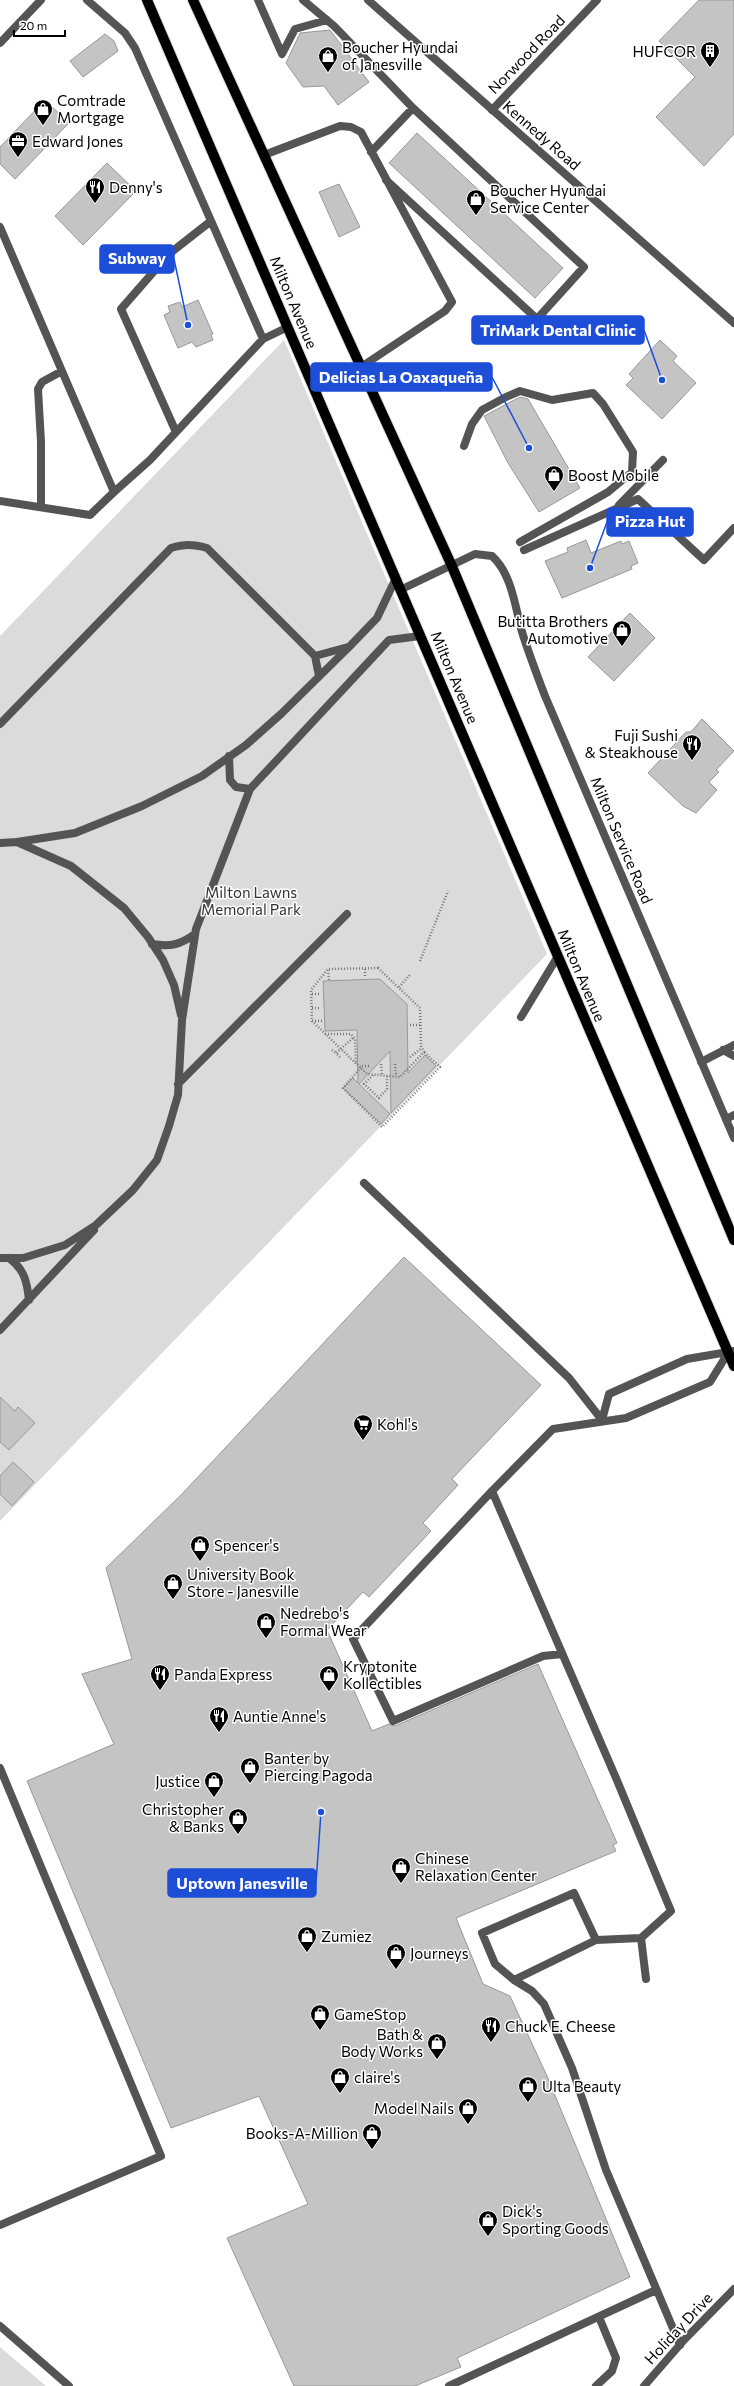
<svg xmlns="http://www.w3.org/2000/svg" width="734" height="2386" font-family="Commissioner,sans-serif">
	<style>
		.green { fill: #dbdbdb }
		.building { fill: #c4c4c4; stroke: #989898 }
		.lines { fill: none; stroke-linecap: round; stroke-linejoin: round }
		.primary-casing { stroke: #dbdbdb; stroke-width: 12 }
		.path { stroke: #767676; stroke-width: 2.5; stroke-dasharray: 1 2; stroke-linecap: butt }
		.service { stroke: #545454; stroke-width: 8 }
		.minor { stroke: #545454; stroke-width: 8 }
		.tertiary { stroke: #545454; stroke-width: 8 }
		.primary { stroke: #000; stroke-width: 10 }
		.labels { text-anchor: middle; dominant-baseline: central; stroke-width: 3; stroke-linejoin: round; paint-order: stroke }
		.poi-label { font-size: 15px; fill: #000; stroke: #fff; text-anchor: start }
		.street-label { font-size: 15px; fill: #000; stroke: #fff }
		.park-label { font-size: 15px; fill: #323232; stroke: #fff }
		.leader { fill: none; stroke: #1d4ed8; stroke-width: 1.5 }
		.callout-dot { fill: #1d4ed8; stroke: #fff; stroke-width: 1.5 }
		.callout { fill: #1d4ed8; stroke: #1d4ed8; stroke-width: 1.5 }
		.callout-label { font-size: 16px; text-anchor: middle; font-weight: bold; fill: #fff }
	</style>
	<rect width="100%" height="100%" fill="#fff"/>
	<path class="green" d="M284,340L547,954L0,1521V636Z
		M0,2347L46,2386H0Z"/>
	<path class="building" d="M699,0H734V134L704,166L656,117L695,77L659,41Z
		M330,30L369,82L338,105L324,86L303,87L286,63L300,33Z
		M105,34L114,41L118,51L83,77L70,61Z
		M45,100L69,123L15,179L0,164V147Z
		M417,133L563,268L535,298L389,163Z
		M107,163L136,191L83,245L55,216Z
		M339,184L360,227L339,237L319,192Z
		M198,300L213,334L211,335L213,340L196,347L192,342L178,348L164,315L170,312L168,306L180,302L182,307Z
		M660,340L677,356L673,361L696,383L662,419L626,385L633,378L629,374Z
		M520,397L528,399L580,488L539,512L508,463L484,416Z
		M586,540L591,553L621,541L622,544L629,541L638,563L631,566L632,569L562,598L545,561L568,552L567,548Z
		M630,613L655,638L614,681L588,657Z
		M702,719L734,751L716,770L719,772L709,782L717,790L696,813L683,806L648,773L686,732H691Z
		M380,979L407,1004L408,1073L425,1055L436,1066L391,1113L390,1051L359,1084L390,1114L381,1124L343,1088L353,1078L358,1083L357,1030L325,1031L323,981Z
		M404,1257L541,1385L452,1479L458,1485L423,1523L431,1531L369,1597L363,1592L327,1630L372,1731L389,1724L395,1726L538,1664L617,1843L613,1845L616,1851L456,1918L483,1984L510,1996L547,2076L630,2277L457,2358L461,2367L415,2386H294L227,2238L308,2204L259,2096L171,2128L27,1781L114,1744L82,1674L132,1659L106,1568L182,1494Z
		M0,1397L15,1411L18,1407L35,1423L9,1450L0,1442Z
		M13,1462L34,1482L12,1506L0,1494V1476Z"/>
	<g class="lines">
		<g class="primary-casing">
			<path id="primary" d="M147,0L734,1366
				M193,0L451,564L734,1240"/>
		</g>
		<path class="path" d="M420,961L448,891
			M378,968L420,1008L421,1046L424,1052L400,1077L367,1074L312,1021L311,990L328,969Z
			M365,969V977
			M328,970L329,980
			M399,987L411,974
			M312,994H321
			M312,1008H321
			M312,1021H323
			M410,1025H420
			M325,1034H351L355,1039L356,1064
			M332,1050L336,1053
			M340,1057L336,1053L354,1037
			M410,1057L422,1048
			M381,1064L382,1075
			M395,1064L396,1076
			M369,1066H362L343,1088L382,1127L440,1067L424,1052
			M373,1075L364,1084L379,1098L387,1089V1076"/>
		<path class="service" d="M87,0L125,33L135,48L263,339L288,327
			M258,0L282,54L295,29L327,20
			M303,0L334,26L413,108
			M371,152L413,108L584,267L537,319L386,180
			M264,155L340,126L351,127L361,132L452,302L445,311L361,367
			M0,227L114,492L90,515L0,501
			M176,432L121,309L169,254L211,221
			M464,446L472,424L482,410L506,397L520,391L552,400L593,393L603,404L633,452L632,472L608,492L520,542
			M114,492L150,460L263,339
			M619,505L663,460
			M41,507V442L38,389L42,382L62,371
			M524,550L638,499L704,560L734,528
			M521,1017L558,956
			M723,1050L734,1056
			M701,1062L734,1045
			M726,1119L734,1115
			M364,1183L569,1378L602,1420
			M562,1654L543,1656L393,1721L353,1639L492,1491L616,1778L671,1911L641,1938L646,1979
			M0,1768L161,2156L0,2225
			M596,1940L574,1893L482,1933L495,1964L514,1980L532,1991L544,2004L572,2068L606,2170L680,2345
			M514,1980L596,1940L641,1938
			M449,2386L656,2290
			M596,2386L612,2371L616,2358L599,2317"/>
		<path class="minor" d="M0,43L41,0
			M492,110L597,0
			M400,590L475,554L492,556C512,574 515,607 522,632C529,654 537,675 545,696L734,1138
			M315,656L348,647
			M0,724L171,548C184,544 193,544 207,548L315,656L319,676
			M229,756L230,780L236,787L250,789
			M17,842L75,833L142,806L202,776L246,745L281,714L349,647L377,618L396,578
			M0,843L17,842L71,866L124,908L148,937L163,960L174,985L181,1015
			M152,944C170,947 180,945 195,934
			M178,1084L347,914
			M0,1258H23L65,1245L96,1225L133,1190L157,1160L169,1126L178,1095L182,1020L196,929L250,789L389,640L420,636
			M9,1258C24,1269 27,1281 29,1300
			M0,1330L94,1230
			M602,1420L609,1394L687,1359L734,1351
			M492,1491L553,1429L626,1418L710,1382L728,1353
			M0,2326L69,2386"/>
		<path class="tertiary" d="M368,0L734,323
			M644,2386L684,2340L734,2289"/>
		<use href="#primary" class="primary"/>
	</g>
	<defs>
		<g id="building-pin" transform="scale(1)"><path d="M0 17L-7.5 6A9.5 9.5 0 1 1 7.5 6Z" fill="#000" stroke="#fff"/><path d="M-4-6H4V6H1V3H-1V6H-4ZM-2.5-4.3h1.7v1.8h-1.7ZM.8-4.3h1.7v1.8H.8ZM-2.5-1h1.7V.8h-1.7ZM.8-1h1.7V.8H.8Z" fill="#fff"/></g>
		<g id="shop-pin" transform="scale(1)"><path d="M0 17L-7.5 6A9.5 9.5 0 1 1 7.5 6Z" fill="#000" stroke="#fff"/><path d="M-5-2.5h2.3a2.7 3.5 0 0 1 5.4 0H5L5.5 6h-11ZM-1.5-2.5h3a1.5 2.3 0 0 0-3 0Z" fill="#fff"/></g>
		<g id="office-pin" transform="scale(1)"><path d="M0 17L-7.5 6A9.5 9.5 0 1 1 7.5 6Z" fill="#000" stroke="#fff"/><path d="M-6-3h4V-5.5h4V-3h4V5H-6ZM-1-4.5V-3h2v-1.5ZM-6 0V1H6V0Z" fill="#fff"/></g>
		<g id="restaurant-pin" transform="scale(1)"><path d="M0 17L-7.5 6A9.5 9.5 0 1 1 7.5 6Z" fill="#000" stroke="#fff"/><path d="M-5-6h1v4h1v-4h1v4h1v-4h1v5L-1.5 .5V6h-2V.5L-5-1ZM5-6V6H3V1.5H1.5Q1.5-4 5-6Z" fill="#fff"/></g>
		<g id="supermarket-pin" transform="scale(1)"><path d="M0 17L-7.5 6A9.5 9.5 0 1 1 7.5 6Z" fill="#000" stroke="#fff"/><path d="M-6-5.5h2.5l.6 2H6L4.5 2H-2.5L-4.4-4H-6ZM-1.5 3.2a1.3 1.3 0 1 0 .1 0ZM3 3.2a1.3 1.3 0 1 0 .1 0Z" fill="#fff"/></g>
	</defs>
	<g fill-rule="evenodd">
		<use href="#building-pin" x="710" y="51"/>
		<use href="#shop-pin" x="328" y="56"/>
		<use href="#shop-pin" x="43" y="109"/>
		<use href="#office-pin" x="18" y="141"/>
		<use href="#restaurant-pin" x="95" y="187"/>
		<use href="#shop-pin" x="476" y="199"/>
		<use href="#shop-pin" x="554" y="475"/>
		<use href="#shop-pin" x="622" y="630"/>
		<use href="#restaurant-pin" x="692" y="744"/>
		<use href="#supermarket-pin" x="363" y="1424"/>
		<use href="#shop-pin" x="200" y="1545"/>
		<use href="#shop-pin" x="173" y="1583"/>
		<use href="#shop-pin" x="266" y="1622"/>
		<use href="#restaurant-pin" x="160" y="1674"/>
		<use href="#shop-pin" x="329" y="1675"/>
		<use href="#restaurant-pin" x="219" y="1716"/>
		<use href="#shop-pin" x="250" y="1767"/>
		<use href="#shop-pin" x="214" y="1781"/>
		<use href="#shop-pin" x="238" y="1818"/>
		<use href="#shop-pin" x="401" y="1867"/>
		<use href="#shop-pin" x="307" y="1936"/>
		<use href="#shop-pin" x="396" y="1953"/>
		<use href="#shop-pin" x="320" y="2014"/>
		<use href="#restaurant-pin" x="491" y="2026"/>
		<use href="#shop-pin" x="437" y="2043"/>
		<use href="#shop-pin" x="340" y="2077"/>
		<use href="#shop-pin" x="528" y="2086"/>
		<use href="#shop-pin" x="468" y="2108"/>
		<use href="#shop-pin" x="372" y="2133"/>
		<use href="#shop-pin" x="488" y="2220"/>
	</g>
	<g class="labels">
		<g class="poi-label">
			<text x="342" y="47">Boucher Hyundai<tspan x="342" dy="17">of Janesville</tspan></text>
			<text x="696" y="51" text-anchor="end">HUFCOR</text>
			<text x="57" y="100">Comtrade<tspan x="57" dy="17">Mortgage</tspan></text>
			<text x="32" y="141">Edward Jones</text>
			<text x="109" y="187">Denny's</text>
			<text x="490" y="190">Boucher Hyundai<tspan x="490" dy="17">Service Center</tspan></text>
			<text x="568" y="475">Boost Mobile</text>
			<text x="608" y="621" text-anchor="end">Butitta Brothers<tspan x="608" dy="17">Automotive</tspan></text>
			<text x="678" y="735" text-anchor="end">Fuji Sushi<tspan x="678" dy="17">&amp; Steakhouse</tspan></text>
			<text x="377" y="1424">Kohl's</text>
			<text x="214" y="1545">Spencer's</text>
			<text x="187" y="1574">University Book<tspan x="187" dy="17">Store - Janesville</tspan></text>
			<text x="280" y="1613">Nedrebo's<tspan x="280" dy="17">Formal Wear</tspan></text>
			<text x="343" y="1666">Kryptonite<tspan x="343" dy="17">Kollectibles</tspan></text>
			<text x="174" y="1674">Panda Express</text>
			<text x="233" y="1716">Auntie Anne's</text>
			<text x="264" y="1758">Banter by<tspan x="264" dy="17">Piercing Pagoda</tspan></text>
			<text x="200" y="1781" text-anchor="end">Justice</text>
			<text x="224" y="1809" text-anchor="end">Christopher<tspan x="224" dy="17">&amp; Banks</tspan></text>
			<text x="415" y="1858">Chinese<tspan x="415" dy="17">Relaxation Center</tspan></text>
			<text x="321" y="1936">Zumiez</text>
			<text x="410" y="1953">Journeys</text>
			<text x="334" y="2014">GameStop</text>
			<text x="505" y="2026">Chuck E. Cheese</text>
			<text x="423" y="2034" text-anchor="end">Bath &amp;<tspan x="423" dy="17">Body Works</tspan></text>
			<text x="354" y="2077">claire's</text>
			<text x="542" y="2086">Ulta Beauty</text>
			<text x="454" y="2108" text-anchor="end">Model Nails</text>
			<text x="358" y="2133" text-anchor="end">Books-A-Million</text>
			<text x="502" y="2211">Dick's<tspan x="502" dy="17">Sporting Goods</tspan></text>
		</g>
		<g class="street-label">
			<text transform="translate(526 54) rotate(-46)">Norwood Road</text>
			<text transform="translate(542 135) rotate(41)">Kennedy Road</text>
			<text transform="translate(294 302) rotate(67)">Milton Avenue</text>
			<text transform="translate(455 677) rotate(67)">Milton Avenue</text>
			<text transform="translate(622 840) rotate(67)">Milton Service Road</text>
			<text transform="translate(582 975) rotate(67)">Milton Avenue</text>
			<text transform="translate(678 2328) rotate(-47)">Holiday Drive</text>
		</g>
		<g class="park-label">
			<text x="251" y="892">Milton Lawns<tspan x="251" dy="17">Memorial Park</tspan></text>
		</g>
	</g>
	<path class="leader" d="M188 325L174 259M662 380L644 330M529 448L492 377M590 568L607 522M321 1812L316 1883"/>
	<g class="callout-dot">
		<circle cx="188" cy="325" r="4"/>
		<circle cx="662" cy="380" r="4"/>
		<circle cx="529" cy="448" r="4"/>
		<circle cx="590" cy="568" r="4"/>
		<circle cx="321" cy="1812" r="4"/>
	</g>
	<g class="callout">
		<rect x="100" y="245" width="74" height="28" rx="4"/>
		<rect x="472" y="316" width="172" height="28" rx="4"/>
		<rect x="311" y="363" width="181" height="28" rx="4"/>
		<rect x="607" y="508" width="86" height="28" rx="4"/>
		<rect x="168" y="1869" width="148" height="28" rx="4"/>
	</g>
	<g class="callout-label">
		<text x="137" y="264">Subway</text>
		<text x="558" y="336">TriMark Dental Clinic</text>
		<text x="401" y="383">Delicias La Oaxaqueña</text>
		<text x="650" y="527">Pizza Hut</text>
		<text x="242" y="1889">Uptown Janesville</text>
	</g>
	<path d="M14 30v6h51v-6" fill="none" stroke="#000000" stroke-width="2"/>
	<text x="20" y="30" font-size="12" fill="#000000" stroke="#ffffff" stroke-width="3" paint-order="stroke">20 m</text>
</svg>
